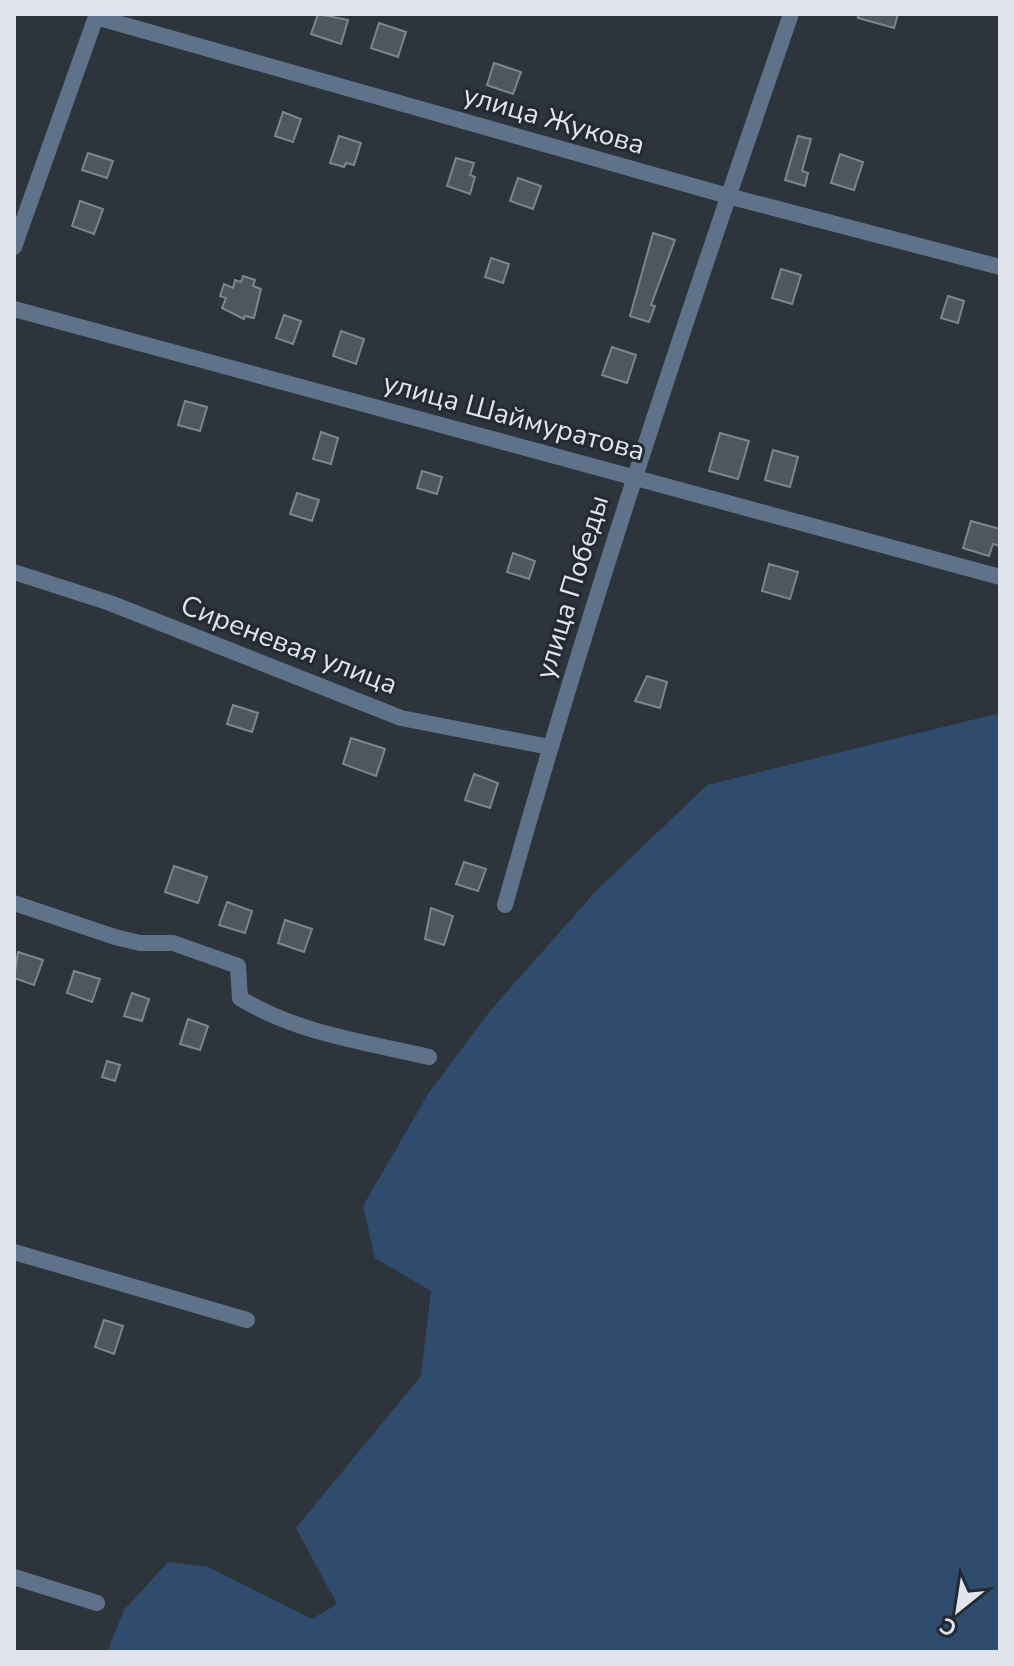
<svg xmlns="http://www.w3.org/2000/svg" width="1014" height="1666" font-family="'Nunito Sans',sans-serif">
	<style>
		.green { fill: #2f4c6e }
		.building { fill: #4f565f; stroke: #7d858e; stroke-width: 2 }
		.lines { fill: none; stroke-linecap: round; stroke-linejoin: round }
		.street { stroke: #5e7289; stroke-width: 16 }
		.labels { text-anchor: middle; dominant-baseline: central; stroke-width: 6; stroke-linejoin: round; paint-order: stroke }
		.street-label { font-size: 28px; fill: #e1e5eb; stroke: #232a32 }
	</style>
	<rect width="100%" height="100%" fill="#2d343c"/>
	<path class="green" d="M1000,713V1652L108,1650L124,1610L168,1562L208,1567L312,1619L337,1604L296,1528L421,1376L431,1291L375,1258L363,1206L428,1094L490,1011L596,891L707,785Z"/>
	<path class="building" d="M318,14L348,20L341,44L311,34Z
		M858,14H898L894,28L858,18Z
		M379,23L406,32L398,57L371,48Z
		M494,63L521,72L513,94L487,85Z
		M283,112L301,119L293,142L275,136Z
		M339,136L361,143L354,165L346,163L344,167L330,163Z
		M798,136L811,139L802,171L808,173L805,186L785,180Z
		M88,153L113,161L107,178L82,170Z
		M840,154L863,162L854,190L831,183Z
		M456,158L474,163L470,175L475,177L470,194L447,186Z
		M518,178L541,186L533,209L510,201Z
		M80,201L103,209L94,234L72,226Z
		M653,233L675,240L651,305L655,306L649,322L630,316Z
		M491,258L509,264L503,283L485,277Z
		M781,269L801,275L792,304L772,298Z
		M243,276L255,280L253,286L261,289L254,318L245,316L244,319L222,308L226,298L220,296L224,284L233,288L235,280L241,282Z
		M948,296L964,301L958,323L941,318Z
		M284,315L301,321L293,344L276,338Z
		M341,331L364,339L356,364L333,356Z
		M612,347L636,355L627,383L602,375Z
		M185,401L207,407L200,431L178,425Z
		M321,432L338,438L331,464L313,459Z
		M720,433L749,441L738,479L709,471Z
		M773,450L798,457L790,487L765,480Z
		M422,471L442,477L437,494L417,488Z
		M297,493L319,500L312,521L290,514Z
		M971,521L1000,529V546L993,544L989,556L963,548Z
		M513,553L535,561L529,579L507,572Z
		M769,564L798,572L790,599L762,591Z
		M647,676L667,682L660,708L635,701Z
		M233,705L258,713L252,732L227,724Z
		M351,738L385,749L376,776L343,764Z
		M474,774L498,783L490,808L465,800Z
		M464,862L486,869L478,891L456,884Z
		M174,866L207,877L198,903L165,892Z
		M227,902L252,911L245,933L219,925Z
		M431,908L453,916L444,945L425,939Z
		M285,920L312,929L304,952L278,943Z
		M18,952L43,960L34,985L14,978Z
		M74,971L100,979L92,1002L67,993Z
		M132,993L149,999L142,1021L124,1016Z
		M188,1019L208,1026L200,1050L180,1044Z
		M107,1061L120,1065L115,1081L102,1077Z
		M104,1320L123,1326L114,1354L95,1347Z"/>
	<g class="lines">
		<path class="street" d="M96,17L728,196L1000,267
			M14,247L97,14
			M14,309L1000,577
			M14,572L110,603L401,718L549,747
			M14,903L115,937L140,943H173L238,966L240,998C296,1033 365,1042 429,1057
			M505,905C589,605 689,309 791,14
			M14,1252L247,1320
			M14,1577L97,1603"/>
	</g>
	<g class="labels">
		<g class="street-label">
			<text transform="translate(554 120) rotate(16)">улица Жукова</text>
			<text transform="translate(514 417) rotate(15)">улица Шаймуратова</text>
			<text transform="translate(572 587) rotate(-73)">улица Победы</text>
			<text transform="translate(289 645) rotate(21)">Сиреневая улица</text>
		</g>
	</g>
	<rect width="1014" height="1666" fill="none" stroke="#e1e5eb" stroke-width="32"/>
	<g transform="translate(958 1610) rotate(210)" stroke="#232a32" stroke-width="6" paint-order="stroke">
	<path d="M0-6L14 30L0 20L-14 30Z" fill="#e1e5eb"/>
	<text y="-12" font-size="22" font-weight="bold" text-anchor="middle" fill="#e1e5eb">С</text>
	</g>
</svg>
